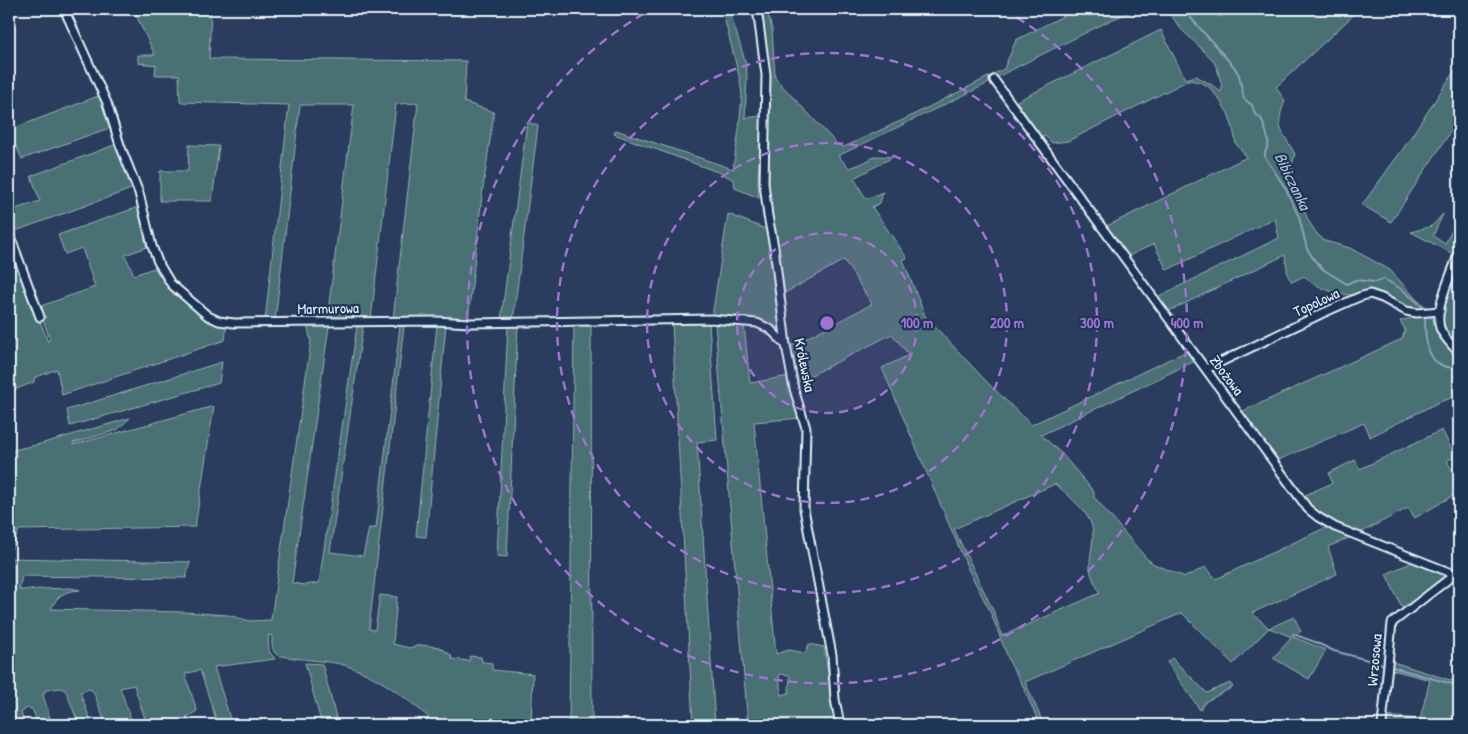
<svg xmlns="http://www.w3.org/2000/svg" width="1468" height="734" font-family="'Patrick Hand',sans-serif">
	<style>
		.green { fill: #496f73; stroke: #98b0b6; fill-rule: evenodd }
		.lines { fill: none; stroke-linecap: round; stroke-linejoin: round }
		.stream { stroke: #8ca2b9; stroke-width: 2 }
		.minor-casing { stroke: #e8f1f8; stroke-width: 11 }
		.minor { stroke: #1d3557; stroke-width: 7 }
		.ring { fill: none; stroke: #a171d3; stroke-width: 2.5; stroke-dasharray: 9 6 }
		.labels { text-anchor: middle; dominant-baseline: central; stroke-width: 4.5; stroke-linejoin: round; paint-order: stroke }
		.street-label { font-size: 15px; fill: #e8f1f8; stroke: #1d3557 }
		.water-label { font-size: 16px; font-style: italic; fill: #b2c3d3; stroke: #1d3557 }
		.centre { fill: #a171d3; stroke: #1d3557; stroke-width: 2.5 }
		.ring-label { font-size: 15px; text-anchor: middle; font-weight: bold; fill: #a171d3; stroke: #1d3557; stroke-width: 4.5; stroke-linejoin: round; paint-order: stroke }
	</style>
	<rect width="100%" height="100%" fill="#2b3d5e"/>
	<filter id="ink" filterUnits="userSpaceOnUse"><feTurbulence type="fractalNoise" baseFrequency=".02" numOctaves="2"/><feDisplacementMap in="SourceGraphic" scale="10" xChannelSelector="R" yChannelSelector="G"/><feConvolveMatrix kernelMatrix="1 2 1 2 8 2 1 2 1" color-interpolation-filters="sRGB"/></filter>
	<g filter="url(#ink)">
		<path class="green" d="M133,9H211L209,59L466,61L464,102L494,112L482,195L468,320L393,319L418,103L396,104L371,319L327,320L354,105H300L275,321H265L289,105L180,102L179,75H155L156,65L138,63V55H155Z
			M722,9H729L746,64L747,77L745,118L761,116L758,183L759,198L735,188L734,180L723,174L614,134L616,130L733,169L739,129L742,95L740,80Z
			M759,9H767L772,30L775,78L837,144L844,147L907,118L1004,69L1016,40L1077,9H1139L1113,19L993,79L991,82L838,156L849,168L861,164L876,156L893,157L854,178L866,199L883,192L880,203L872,207L907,258L903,260L925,316L984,379L1031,425L1189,350L1197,360L1041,435L1062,454L1094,492V497L1147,559L1154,564L1185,577L1206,567L1216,579L1329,526L1353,536L1328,547L1337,574L1252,613L1269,628L1294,617L1301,631L1293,637L1326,650L1309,679L1273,658L1292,637L1269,628L1233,664L1182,613L1025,682L1044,725H1040L1022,684L1010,663L990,611L969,571L882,368L909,355L892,334L796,383L789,347L872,304L844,260L781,295L767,182L768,70L765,36ZM1055,484C1068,495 1082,506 1090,521C1097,535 1089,553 1090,568C1091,577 1096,585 1100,593L1002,636L994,612L954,529Z
			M1167,9H1211L1212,13L1220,17L1230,9H1360L1276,87L1285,101C1274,127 1282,131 1295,154L1292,165L1293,183L1308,220L1317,234L1325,241L1350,248L1390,270L1418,301L1428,308L1419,311L1375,293L1350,298V295C1329,292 1320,289 1304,276L1292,282L1288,276L1285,255L1165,313L1155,298L1279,238L1275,218L1167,270L1154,244L1126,257L1105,227L1247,157L1236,144L1233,128L1228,113L1219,99L1209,87L1200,82L1189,80L1068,141L1052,143L1045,136L1041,137L1017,101L1161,30L1185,79L1196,76L1212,85L1221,92L1222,86L1217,68L1212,59L1180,28Z
			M1459,64V119L1391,222L1362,205L1405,146Z
			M101,95L112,127L22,159L9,130Z
			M527,122L538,126L513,320H501Z
			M117,144L134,188L10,233L9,227V211L40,201L31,176Z
			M189,145L219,146L212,201H160V171H188Z
			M141,206L150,246L125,255L134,275L154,268L173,294L181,298L194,310H198L227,325L225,340L62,395L57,369L34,378V382L9,392V252L13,251L48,342L50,339L38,307L95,287L82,248L65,254L58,235Z
			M728,214L768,230L772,248L782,333L778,334L770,326L712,317Z
			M1443,214L1433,236L1445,244L1459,216V241L1455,255L1411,232L1432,226Z
			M1459,262V347C1454,341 1446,332 1444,324C1439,303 1452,281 1459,262Z
			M1422,315C1440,316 1439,333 1447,345C1450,349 1455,353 1459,357V395L1437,403L1370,437L1364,423L1276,461L1260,436L1241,412L1402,339L1405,330L1400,321Z
			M672,322L709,323L717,440L697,442L715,725H693Z
			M715,323L744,325L750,383L789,376L801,418L754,422L776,654L789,650L805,653L809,644L824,647L832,701L837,725H748ZM779,674L790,675L789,693L781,695Z
			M446,324L426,537L416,536L437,325Z
			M508,324H518L507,557L497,556Z
			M574,324H591L592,725H569Z
			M307,325L329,326L292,583L304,585L319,583L357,326H363L330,552L363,556L369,528H376L400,326H404L369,629L375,630L380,595L397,597L393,644L409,648L420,645L439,647L451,655L452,659L469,661L470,656L481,657L482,662L492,663V670L533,674L531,725H437C411,701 376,673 340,664C329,661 280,658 276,654C271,649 272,642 272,636L268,635L269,651L275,659L214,667L232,725H218L200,670L185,674L197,711L187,717L190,725H147L134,685L120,688L133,725H106L94,693L90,689L80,692L92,725H79L66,691L61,688L46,690L43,695L52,725H39L32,709L27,708L21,713L25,725H9V558L190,562L186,578L22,576L19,590L70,588L80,590C65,591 57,595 51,609L181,612L228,615L250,621L271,620L311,341Z
			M222,362L219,383L70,426L67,410Z
			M214,406L195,527L19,530L9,555V451L40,444L130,418L117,430L73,443V445Z
			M1442,430L1455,456L1447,461L1452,470L1459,479V492L1415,518L1408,508L1358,534C1336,525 1317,516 1301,497L1332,483L1329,473L1355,460L1360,469Z
			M1415,561L1448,574V578L1404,612L1386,574Z
			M1172,658L1207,693L1230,683L1233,687L1205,702L1200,710L1167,662Z
			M1390,661L1459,683V725H1449L1421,719L1419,725H1384L1385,716L1420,719L1430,680L1389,669Z
			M305,663L322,664L338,725H322Z"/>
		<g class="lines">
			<path class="stream" d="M1187,9L1190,17L1235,68L1239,75L1244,99L1252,105L1255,114L1261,118C1263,123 1270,141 1268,146C1266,151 1264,151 1265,157L1286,189L1299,217L1307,249L1315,261L1324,270L1347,284L1355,280L1375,282L1384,279L1403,290L1423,307
				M1425,318C1425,334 1425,359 1443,366C1448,368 1454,367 1459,369
				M1293,634L1315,642L1334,651L1383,664
				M1392,667L1459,686"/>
			<g class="minor-casing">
				<path id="minor" d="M64,9L107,103L120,145L139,193L152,246L158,262L171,284L208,316L219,321L234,323L436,321L470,323L711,319L757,323L770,329L786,345
					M757,9L766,75L764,183L768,216L774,247L786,345L794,389L806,428L804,509L832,655L835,699L840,725
					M994,80L1308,509L1318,517L1335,527L1454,574
					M9,233L40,317
					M1459,252C1453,271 1434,308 1440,328C1443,337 1453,346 1459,353
					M1206,369L1323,313L1359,297L1370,294L1382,298L1406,311L1417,313L1440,311
					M1382,725L1392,623L1459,571"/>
			</g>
			<use href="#minor" class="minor"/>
		</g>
	</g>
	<circle cx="827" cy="323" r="90" fill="#a171d3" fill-opacity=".12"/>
	<g class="ring">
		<circle cx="827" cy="323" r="90"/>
		<circle cx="827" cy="323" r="180"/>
		<circle cx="827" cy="323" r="270"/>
		<path d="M1004 10A360 360 0 1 1 650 10"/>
	</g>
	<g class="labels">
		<g class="street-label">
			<text transform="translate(1316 302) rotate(-25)">Topolowa</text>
			<text transform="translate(328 308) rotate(-1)">Marmurowa</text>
			<text transform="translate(805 365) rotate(78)">Królewska</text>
			<text transform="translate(1227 375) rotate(53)">Zbożowa</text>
			<text transform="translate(1374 660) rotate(-85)">Wrzosowa</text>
		</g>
		<g class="water-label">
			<text transform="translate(1293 181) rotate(64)">Bibiczanka</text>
		</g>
	</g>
	<circle cx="827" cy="323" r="8" class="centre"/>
	<g class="ring-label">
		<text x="917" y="328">100 m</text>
		<text x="1007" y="328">200 m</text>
		<text x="1097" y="328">300 m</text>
		<text x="1187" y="328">400 m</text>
	</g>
	<rect width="1468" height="734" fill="none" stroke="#1d3557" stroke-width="30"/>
	<rect x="15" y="15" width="1438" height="704" fill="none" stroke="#e8f1f8" stroke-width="2" filter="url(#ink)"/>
</svg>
